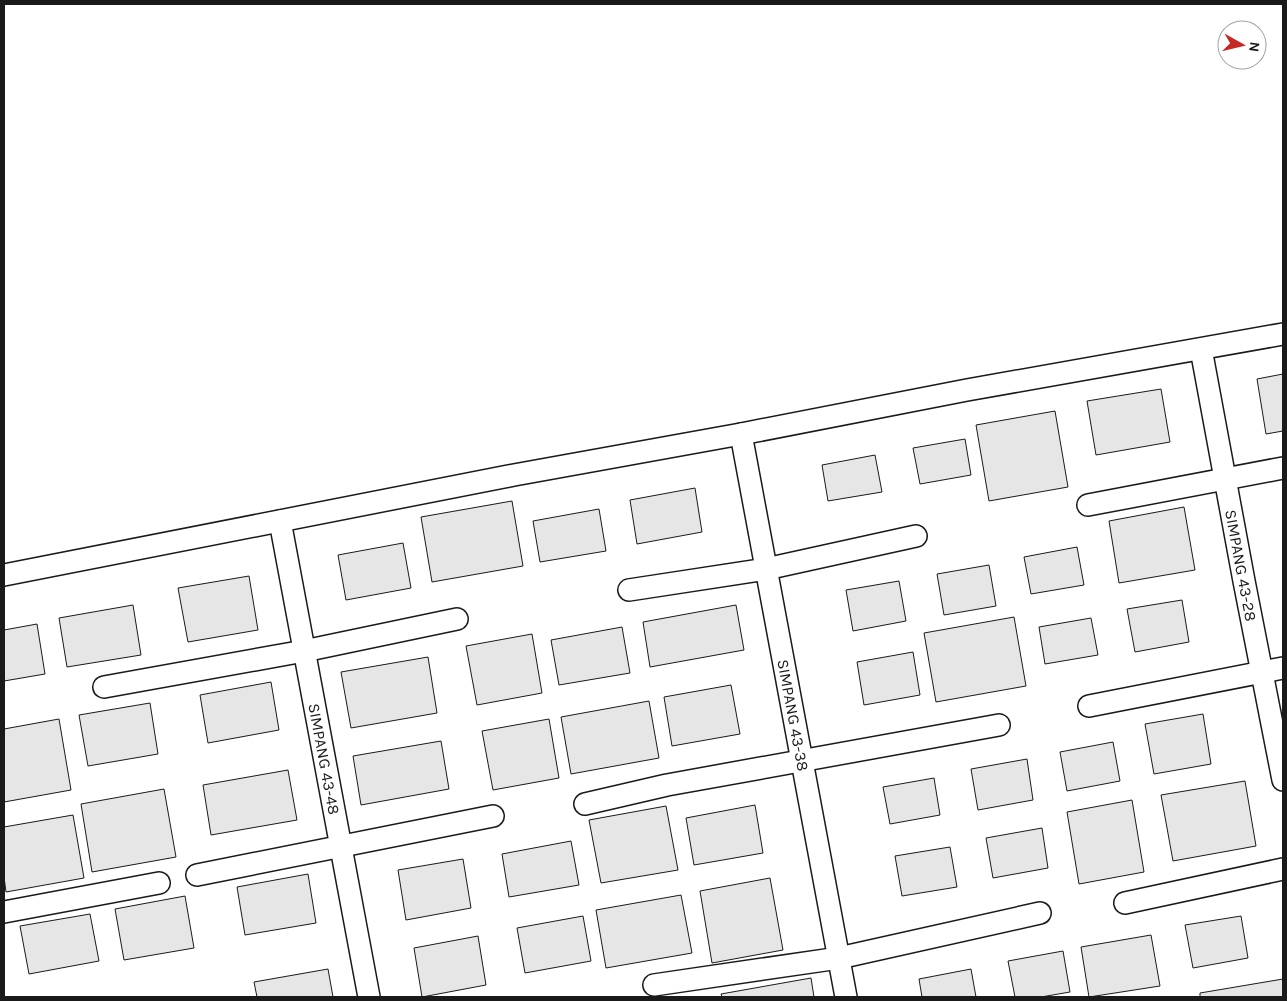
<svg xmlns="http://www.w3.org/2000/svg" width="1287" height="1001" font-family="Karla,sans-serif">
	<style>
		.building { fill: #e6e6e6; stroke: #1a1a1a }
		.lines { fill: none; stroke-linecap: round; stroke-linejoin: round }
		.minor-casing { stroke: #1a1a1a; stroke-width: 24 }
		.minor { stroke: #fff; stroke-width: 21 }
		.labels { text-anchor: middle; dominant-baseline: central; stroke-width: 4; stroke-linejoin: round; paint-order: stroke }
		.street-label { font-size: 16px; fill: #1a1a1a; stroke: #fff }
	</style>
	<rect width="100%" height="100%" fill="#fff"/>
	<path class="building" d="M1283,374V431L1266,434L1257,379Z
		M1161,389L1170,442L1096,455L1087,401Z
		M1055,411L1068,487L989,501L976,425Z
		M965,439L971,475L920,484L913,448Z
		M875,455L882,492L828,501L822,465Z
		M695,488L702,532L637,544L630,500Z
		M512,501L523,566L432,582L421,517Z
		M1184,507L1195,570L1119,583L1109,521Z
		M599,509L606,551L540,562L533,521Z
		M403,543L411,588L346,600L338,555Z
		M1077,547L1084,585L1031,594L1024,557Z
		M989,565L996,606L944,615L937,574Z
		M249,576L258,630L188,642L178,588Z
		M899,581L906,621L853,631L846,590Z
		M1182,600L1189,642L1135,652L1127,609Z
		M133,605L141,655L67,667L59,618Z
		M736,605L744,650L650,667L643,622Z
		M1014,617L1026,686L936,702L924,633Z
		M1091,618L1098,655L1045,664L1039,627Z
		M37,624L45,674L4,681V630Z
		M622,627L630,673L559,685L551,640Z
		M532,634L542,693L477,705L466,646Z
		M913,652L920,695L864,705L857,662Z
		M428,657L437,713L351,728L341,672Z
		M271,682L279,730L208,743L200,695Z
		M731,685L740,734L672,746L664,697Z
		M649,701L659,758L571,774L561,717Z
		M150,703L158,754L88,766L79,715Z
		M1203,714L1211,764L1154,774L1145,724Z
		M59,719L71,790L4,802V729Z
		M549,719L559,778L493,790L482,731Z
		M441,741L449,789L361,805L353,756Z
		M1113,742L1120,781L1067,791L1060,752Z
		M1027,759L1033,800L978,810L971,769Z
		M288,770L297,820L211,835L203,785Z
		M934,778L940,815L890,824L883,787Z
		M1245,781L1256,846L1173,861L1161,795Z
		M164,789L176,857L92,872L81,804Z
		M1132,800L1144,872L1079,884L1067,812Z
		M755,805L763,853L694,865L686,818Z
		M666,806L678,870L601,883L589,820Z
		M73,815L84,878L6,892L4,877V827Z
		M1042,828L1048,868L993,878L986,838Z
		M571,841L579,885L509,897L502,854Z
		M950,847L957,887L902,896L895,856Z
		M463,859L471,908L406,920L398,870Z
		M308,874L316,923L245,935L237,887Z
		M770,878L783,950L712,963L700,891Z
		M681,895L692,953L606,968L596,910Z
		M185,896L194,948L124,960L115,909Z
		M90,914L99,961L29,974L20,926Z
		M583,916L591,961L525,973L517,928Z
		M1241,916L1248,958L1193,968L1185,925Z
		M1151,935L1160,986L1089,997L1081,947Z
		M478,936L486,985L422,997L414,948Z
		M1063,951L1070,992L1041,997H1015L1008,961Z
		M328,969L333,997H257L254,982Z
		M971,969L976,997H922L919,979Z
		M811,978L814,997H722L721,994Z
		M1283,979V997H1200V993Z"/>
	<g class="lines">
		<g class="minor-casing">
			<g id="minor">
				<path id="s1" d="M1201,349L1244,581L1283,780"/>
				<path id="s2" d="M741,434L846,997"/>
				<path d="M1088,505L1283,468"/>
				<path id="s3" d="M280,521L369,997"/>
				<path d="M4,575L514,475L741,434L967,390L1283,334"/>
				<path d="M629,590L766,569L916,536"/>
				<path d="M104,687L304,651L457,619"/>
				<path d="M1089,706L1283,668"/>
				<path d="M585,804L667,785L999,725"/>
				<path d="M197,875L493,816"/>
				<path d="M1125,903L1283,869"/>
				<path d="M4,912L159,883"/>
				<path d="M654,985L839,958L1040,913"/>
			</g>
		</g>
		<use href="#minor" class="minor"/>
	</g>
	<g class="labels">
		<g class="street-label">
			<text stroke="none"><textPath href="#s1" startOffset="220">SIMPANG 43-28</textPath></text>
			<text stroke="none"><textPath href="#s2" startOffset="286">SIMPANG 43-38</textPath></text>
			<text stroke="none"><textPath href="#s3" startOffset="242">SIMPANG 43-48</textPath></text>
		</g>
	</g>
	<rect width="1287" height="1001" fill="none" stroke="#1a1a1a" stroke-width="10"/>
	<g transform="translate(1242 45) rotate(98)"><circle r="24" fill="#ffffff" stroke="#a3a3a3"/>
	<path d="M0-4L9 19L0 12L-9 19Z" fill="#c62828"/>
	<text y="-8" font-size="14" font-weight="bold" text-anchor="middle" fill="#1a1a1a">N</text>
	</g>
</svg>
